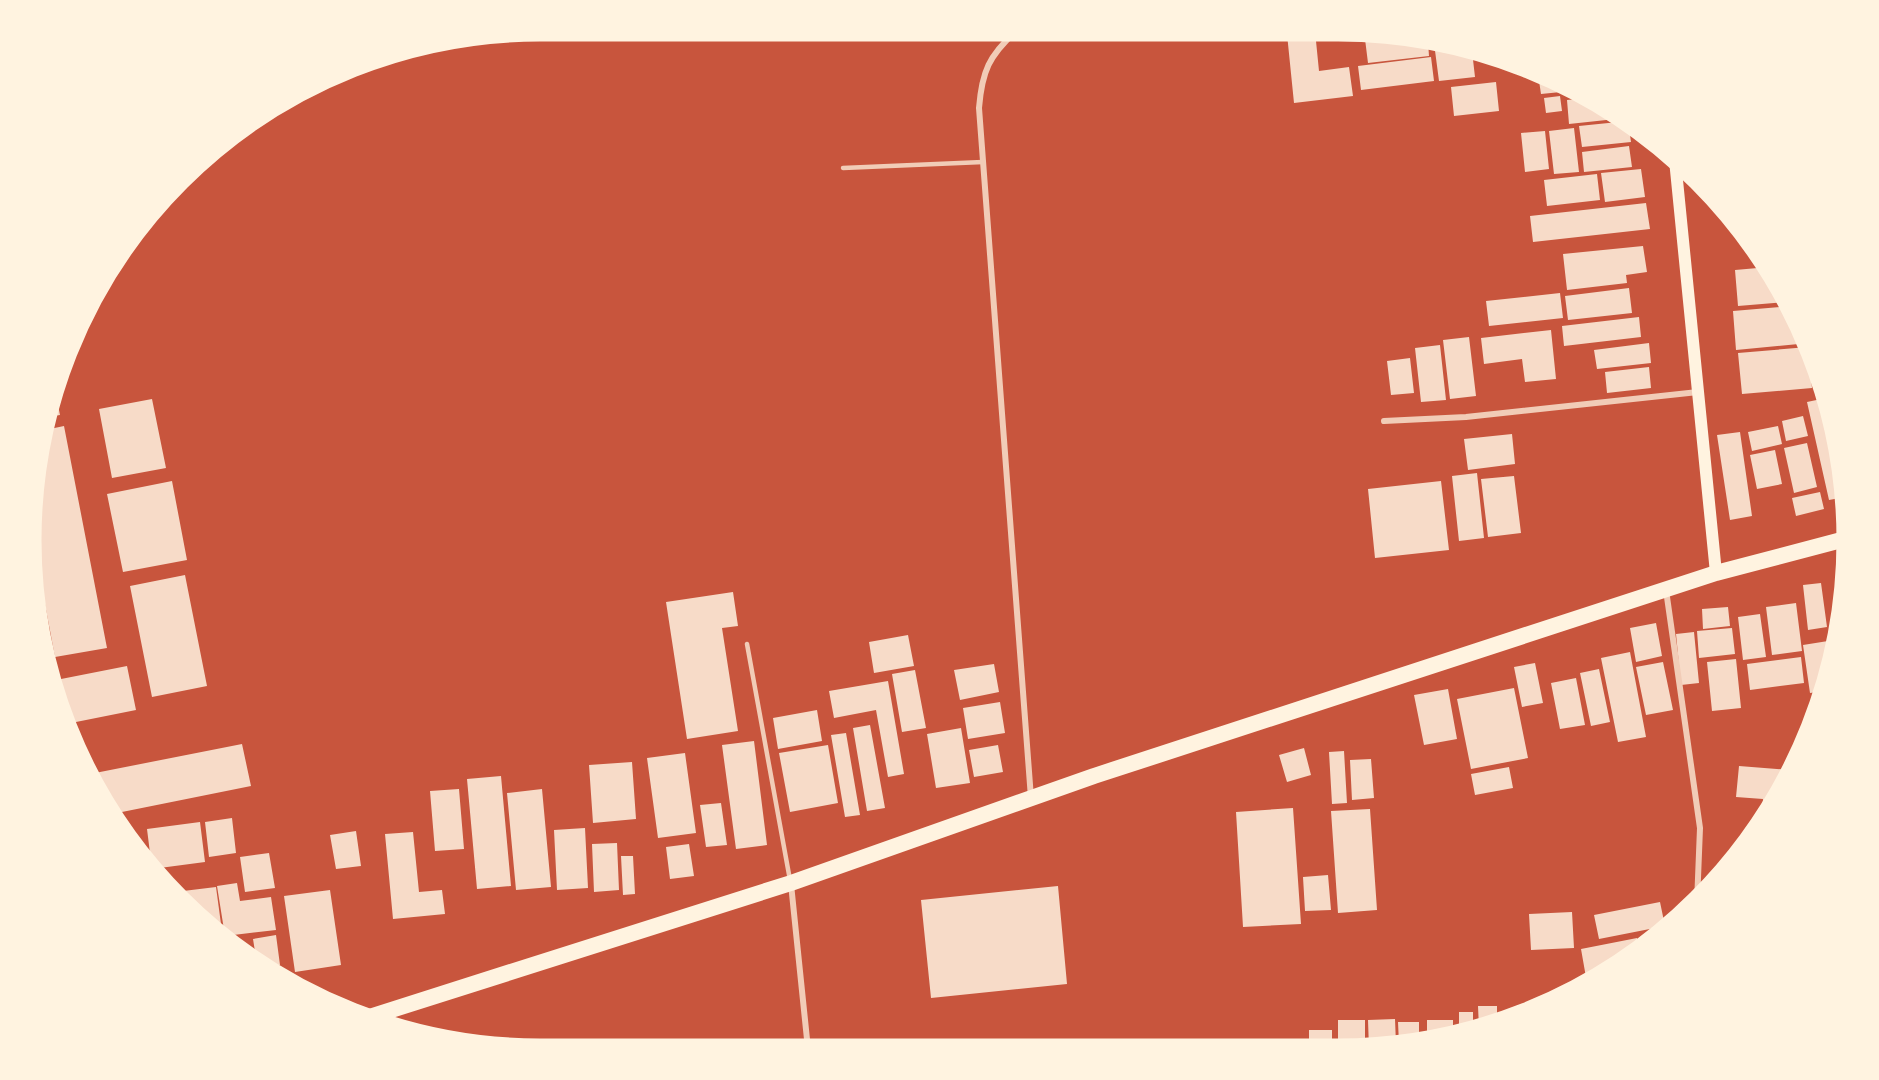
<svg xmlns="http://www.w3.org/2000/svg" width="1879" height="1080" font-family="Signika,sans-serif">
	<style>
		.building { fill: #f7dbc8 }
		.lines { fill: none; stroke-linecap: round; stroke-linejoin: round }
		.service { stroke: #f1ccb7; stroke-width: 4.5 }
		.minor { stroke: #f1ccb7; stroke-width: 6 }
		.secondary { stroke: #fff3e0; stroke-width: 12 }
		.trunk { stroke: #fff3e0; stroke-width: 16 }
		.rim { fill: none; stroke: #fff3e0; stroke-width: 3 }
	</style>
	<rect width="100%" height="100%" fill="#c8553d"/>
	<path class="building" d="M1313,31H1315L1319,71L1349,67L1353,96L1294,103L1287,34Z
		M1396,36L1428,42L1429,56L1368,63L1365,39Z
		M1434,43L1472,51L1475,77L1439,81Z
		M1431,57L1434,81L1361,90L1358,66Z
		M1538,74L1560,85L1571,91L1541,94Z
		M1496,82L1499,111L1454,116L1451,87Z
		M1560,96L1562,111L1546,113L1544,98Z
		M1586,98L1622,116L1625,118L1569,124L1567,100Z
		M1628,121L1631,142L1582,147L1579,126Z
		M1574,128L1579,172L1554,174L1549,131Z
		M1545,131L1549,169L1525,172L1521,133Z
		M1629,146L1632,167L1584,172L1582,152Z
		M1641,169L1645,197L1605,202L1601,173Z
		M1597,174L1600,200L1547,206L1544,180Z
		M1646,203L1650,229L1533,242L1530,216Z
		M1741,229L1754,246L1742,247Z
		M1643,246L1647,272L1626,275L1627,283L1567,290L1563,254Z
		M1769,267L1787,302L1738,306L1735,270Z
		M1629,288L1632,313L1568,320L1565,296Z
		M1560,293L1563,318L1489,326L1486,301Z
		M1790,306L1809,343L1736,350L1733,311Z
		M1639,317L1641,337L1564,346L1562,326Z
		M1551,330L1556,379L1525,382L1522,359L1484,364L1481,338Z
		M1469,337L1476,396L1450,399L1443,340Z
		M1649,343L1651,363L1597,369L1594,350Z
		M1440,345L1446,400L1421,402L1415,348Z
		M1808,347L1812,388L1742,394L1738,353Z
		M1410,358L1414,393L1391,395L1387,361Z
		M1649,367L1651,388L1607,393L1605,372Z
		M55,391L60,415L47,417V408Z
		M1826,398L1840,448L1845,497L1829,500L1807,402Z
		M152,399L166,468L112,478L99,409Z
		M1803,416L1808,436L1786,441L1782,421Z
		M64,426L107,648L55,657L34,546L45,430Z
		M1778,426L1782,444L1752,451L1748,432Z
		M1740,432L1752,516L1730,520L1717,435Z
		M1512,434L1515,464L1468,470L1464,439Z
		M1807,443L1817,487L1794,493L1784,448Z
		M1775,450L1782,484L1757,489L1750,455Z
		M1477,473L1484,538L1459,541L1452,476Z
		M1514,476L1521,533L1488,537L1481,479Z
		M172,481L187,560L123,572L107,494Z
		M1441,481L1449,550L1375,558L1368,489Z
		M1820,492L1824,509L1796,516L1792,498Z
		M185,575L207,686L152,697L130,586Z
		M1821,583L1827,627L1808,630L1803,585Z
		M733,592L738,626L722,628L738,731L687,739L666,602Z
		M1796,603L1802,651L1772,655L1766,607Z
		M1728,607L1730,626L1703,629L1702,609Z
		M1760,614L1766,657L1743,660L1738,617Z
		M1656,623L1662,656L1636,662L1630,628Z
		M1732,628L1735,654L1699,658L1697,631Z
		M1694,632L1699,683L1681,685L1676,634Z
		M908,635L914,666L874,673L869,642Z
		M1828,641L1831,666L1824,691L1810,693L1803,645Z
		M1630,652L1646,737L1618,742L1601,658Z
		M1801,657L1804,683L1750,690L1747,664Z
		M1736,659L1741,708L1712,711L1707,662Z
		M1663,662L1673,710L1646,715L1636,667Z
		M1535,663L1543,703L1522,707L1514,667Z
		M994,664L999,692L960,700L954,670Z
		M127,666L136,710L66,724L56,680Z
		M1599,669L1610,722L1591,726L1580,673Z
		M915,670L926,728L902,732L892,674Z
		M1576,678L1585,725L1560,729L1551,683Z
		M888,681L904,774L888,777L876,710L834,718L829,691Z
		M1514,688L1528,758L1471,769L1457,699Z
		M1448,689L1457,739L1424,745L1414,695Z
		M1000,702L1005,733L968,739L963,708Z
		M817,710L822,741L778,749L773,718Z
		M870,725L885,808L867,811L853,728Z
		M961,728L970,783L936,788L927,734Z
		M846,733L860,815L845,817L831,735Z
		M754,741L767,845L736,849L722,745Z
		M242,744L251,786L117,813L96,779L95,773Z
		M828,745L838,803L790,812L779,753Z
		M998,745L1003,772L974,777L969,750Z
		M1304,748L1311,775L1287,782L1279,755Z
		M1344,751L1347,803L1332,804L1329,752Z
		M685,753L696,833L658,838L647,758Z
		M1371,759L1374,798L1352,800L1350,760Z
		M632,762L636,819L593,823L589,765Z
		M1739,766L1791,770L1766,818L1762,817L1763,799L1736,797Z
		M1509,767L1513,788L1475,795L1471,774Z
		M501,776L511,886L477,889L467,779Z
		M459,789L464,849L435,851L430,791Z
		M542,789L551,887L516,890L507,793Z
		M721,803L727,845L706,847L700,805Z
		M1293,808L1301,924L1243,927L1236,812Z
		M1370,809L1377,910L1338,913L1331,811Z
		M232,818L236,853L209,857L205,822Z
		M200,822L205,862L152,869L147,829Z
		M585,828L588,888L557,890L554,830Z
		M356,831L361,866L336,869L330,835Z
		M413,832L419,892L442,890L445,914L393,919L385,834Z
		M617,843L619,890L594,892L592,844Z
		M689,844L694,876L670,879L666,847Z
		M269,853L275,888L245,892L240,857Z
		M621,856H633L635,894L623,895Z
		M1328,875L1331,910L1305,911L1303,877Z
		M237,883L240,901L271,897L276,930L225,936L217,886Z
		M1058,886L1067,984L931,998L921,900Z
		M216,887L221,924L222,934L175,892Z
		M330,890L341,965L295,972L284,896Z
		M1660,902L1665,926L1599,939L1594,915Z
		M1572,912L1574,948L1531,950L1529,914Z
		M276,935L280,965L263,967L257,964L253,939Z
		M1637,938L1639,947L1595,981L1587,983L1581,949Z
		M1478,1006H1497V1024L1479,1028Z
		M1459,1012H1473V1029L1459,1032Z
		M1395,1019L1396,1044L1369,1049L1368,1020Z
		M1338,1020H1365V1049H1338Z
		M1427,1020H1453V1033L1427,1038Z
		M1398,1022H1419V1040L1399,1044Z
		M1309,1030H1332V1049H1309Z
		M595,1039L597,1049H563L562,1045Z
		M634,1039L637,1049H608L607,1044Z
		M751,1039L753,1049H709V1048Z"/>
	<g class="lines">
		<path class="service" d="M843,168L983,162
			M747,644L790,880"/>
		<path class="minor" d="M1016,31C989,56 982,71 979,108L1031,798
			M1384,421L1466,417L1698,392
			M1666,590L1700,828L1697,903
			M791,884L808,1049"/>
		<path class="secondary" d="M1675,160L1716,573"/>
		<path class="trunk" d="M366,1018L791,883L1094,776L1716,573L1849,538"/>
	</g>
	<path d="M0 0H1879V1080H0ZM540 40H1338A500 500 0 0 1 1838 540V540A500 500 0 0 1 1338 1040H540A500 500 0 0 1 40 540V540A500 500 0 0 1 540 40Z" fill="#fff3e0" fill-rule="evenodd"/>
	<path class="rim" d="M540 40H1338A500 500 0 0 1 1838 540V540A500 500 0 0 1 1338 1040H540A500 500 0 0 1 40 540V540A500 500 0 0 1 540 40Z"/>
</svg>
